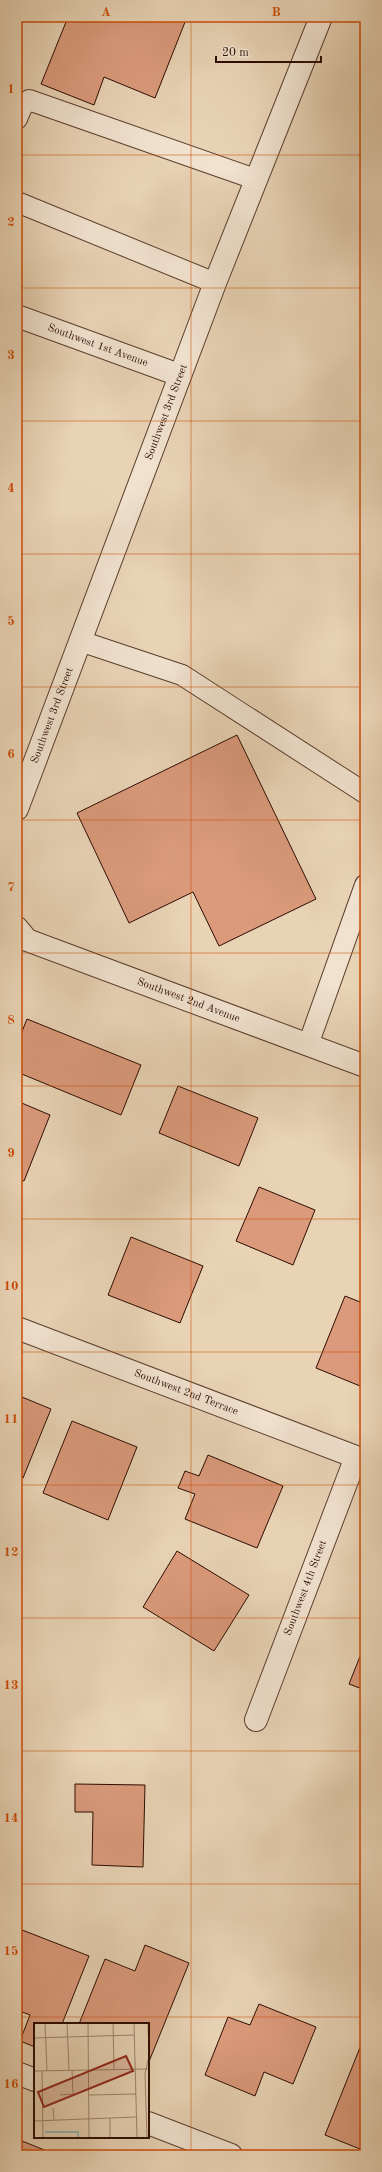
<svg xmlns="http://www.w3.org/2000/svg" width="382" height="2172" font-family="'Old Standard TT',serif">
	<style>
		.building { fill: #da9a7b; stroke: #2c0b01 }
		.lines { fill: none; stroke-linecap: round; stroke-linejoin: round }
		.lane-casing { stroke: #5b3d2e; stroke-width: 22 }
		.street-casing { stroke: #5b3d2e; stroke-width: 24 }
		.lane { stroke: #f0e2cf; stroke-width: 20 }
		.street { stroke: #f0e2cf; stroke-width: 22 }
		.grid { fill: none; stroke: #cc4d0a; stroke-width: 1; stroke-opacity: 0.55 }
		.labels { text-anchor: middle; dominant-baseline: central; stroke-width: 3; stroke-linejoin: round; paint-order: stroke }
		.street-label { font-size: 11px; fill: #2c0b01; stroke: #f0e2cf }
		.inset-river { fill: none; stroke: #98b7b3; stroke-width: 2 }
		.inset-road { fill: none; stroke: #9d836d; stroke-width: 1 }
		.view { fill: #8f2418; fill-opacity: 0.15; stroke: #8f2418; stroke-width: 2 }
		.inset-edge { fill: none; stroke: #2c0b01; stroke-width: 2 }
		.neatline { fill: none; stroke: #cc4d0a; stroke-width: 1.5 }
		.grid-label { font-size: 13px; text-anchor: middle; font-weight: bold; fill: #cc4d0a }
	</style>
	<rect width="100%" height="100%" fill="#e8d3b5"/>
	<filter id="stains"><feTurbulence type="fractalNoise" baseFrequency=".005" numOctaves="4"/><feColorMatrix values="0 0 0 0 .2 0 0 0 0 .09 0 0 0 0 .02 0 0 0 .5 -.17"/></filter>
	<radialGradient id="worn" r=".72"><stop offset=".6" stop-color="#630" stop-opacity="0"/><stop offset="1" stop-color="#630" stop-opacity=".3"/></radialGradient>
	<path class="building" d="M68,17H187L155,98L104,77L94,105L41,84Z
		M237,735L316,899L219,946L193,892L129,923L77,813Z
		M27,1019L141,1065L121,1115L17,1072V1044Z
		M178,1086L258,1118L239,1166L159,1133Z
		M17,1101L50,1115L24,1181L17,1179Z
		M259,1187L315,1210L293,1265L236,1241Z
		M131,1237L203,1266L180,1323L108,1295Z
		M345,1296L365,1304V1388L316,1368Z
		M17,1395L51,1409L23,1478L17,1476Z
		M72,1421L137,1447L108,1520L43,1493Z
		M208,1455L283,1486L257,1548L185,1519L195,1494L178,1488L185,1471L199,1476Z
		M177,1551L249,1595L214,1651L143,1607Z
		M365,1644V1690L349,1684Z
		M75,1784L145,1785L143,1867L92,1865L93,1812H75Z
		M17,1928L89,1956L62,2024H35V2047L20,2041L30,2015L17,2010Z
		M145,1945L189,1963L148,2064V2024H79L105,1959L135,1971Z
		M259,2004L316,2027L293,2084L264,2072L255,2096L205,2075L228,2017L250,2025Z
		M361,2045L365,2046V2151L325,2135Z
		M17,2139L57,2155H17Z"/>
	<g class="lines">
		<g class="lane-casing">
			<path id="lane" d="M17,119L22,107L29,100L255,179
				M17,202L215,283
				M80,641L182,675L365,793
				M308,1045L365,885"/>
		</g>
		<g class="street-casing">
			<g id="street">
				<path id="s1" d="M17,316L179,375"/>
				<path id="s2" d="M17,809L215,283L321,17"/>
				<path id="s3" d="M17,928L27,940L365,1066"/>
				<path id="s4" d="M17,1328L356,1457L256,1720"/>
				<path d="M17,2073L35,2080"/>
				<path d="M148,2123L231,2155"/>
			</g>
		</g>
		<use href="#lane" class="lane"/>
		<use href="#street" class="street"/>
	</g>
	<path class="grid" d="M191,17V2155M17,155H365M17,288H365M17,421H365M17,554H365M17,687H365M17,820H365M17,953H365M17,1086H365M17,1219H365M17,1352H365M17,1485H365M17,1618H365M17,1751H365M17,1884H365M17,2017H365"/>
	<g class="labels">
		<g class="street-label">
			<text stroke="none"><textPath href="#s1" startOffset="86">Southwest 1st Avenue</textPath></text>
			<text stroke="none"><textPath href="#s2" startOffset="424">Southwest 3rd Street</textPath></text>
			<text stroke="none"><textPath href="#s2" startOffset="100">Southwest 3rd Street</textPath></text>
			<text stroke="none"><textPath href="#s3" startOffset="188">Southwest 2nd Avenue</textPath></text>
			<text stroke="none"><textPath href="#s4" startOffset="181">Southwest 2nd Terrace</textPath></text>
			<text transform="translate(306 1588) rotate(-69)">Southwest 4th Street</text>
		</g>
	</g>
	<g transform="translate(34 2023)">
		<rect width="115" height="115" fill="#e8d3b5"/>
		<path class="inset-river" d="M11,109H44V115"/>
		<path class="inset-road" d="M11,0L13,48M33,0L35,47M54,0L55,115M79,0L80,46M100,0L103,115M0,15L100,12M0,48L115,46M8,48L9,115M26,72L39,71L38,47M55,72L102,71M19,85L20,97M76,95V115M0,98L102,94M113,115L111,51L115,33L114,0"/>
		<path class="view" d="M92,33L99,48L10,84L4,69Z"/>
		<rect width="115" height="115" class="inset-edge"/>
	</g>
	<rect width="382" height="2172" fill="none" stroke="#e8d3b5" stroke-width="44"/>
	<path d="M216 56v6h105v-6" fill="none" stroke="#2c0b01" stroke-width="2"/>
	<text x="222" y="56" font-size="12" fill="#2c0b01" stroke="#f0e2cf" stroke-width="3" paint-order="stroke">20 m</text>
	<rect x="22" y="22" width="338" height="2128" class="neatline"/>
	<g class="grid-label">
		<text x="106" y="16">A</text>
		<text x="276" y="16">B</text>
		<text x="11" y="93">1</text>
		<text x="11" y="226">2</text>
		<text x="11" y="359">3</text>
		<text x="11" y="492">4</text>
		<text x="11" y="625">5</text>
		<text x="11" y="758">6</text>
		<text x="11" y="891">7</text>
		<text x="11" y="1024">8</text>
		<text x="11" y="1157">9</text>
		<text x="11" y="1290">10</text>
		<text x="11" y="1423">11</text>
		<text x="11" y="1556">12</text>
		<text x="11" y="1689">13</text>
		<text x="11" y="1822">14</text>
		<text x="11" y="1955">15</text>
		<text x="11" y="2088">16</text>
	</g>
	<rect width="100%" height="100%" filter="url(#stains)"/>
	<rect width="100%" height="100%" fill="url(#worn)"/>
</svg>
